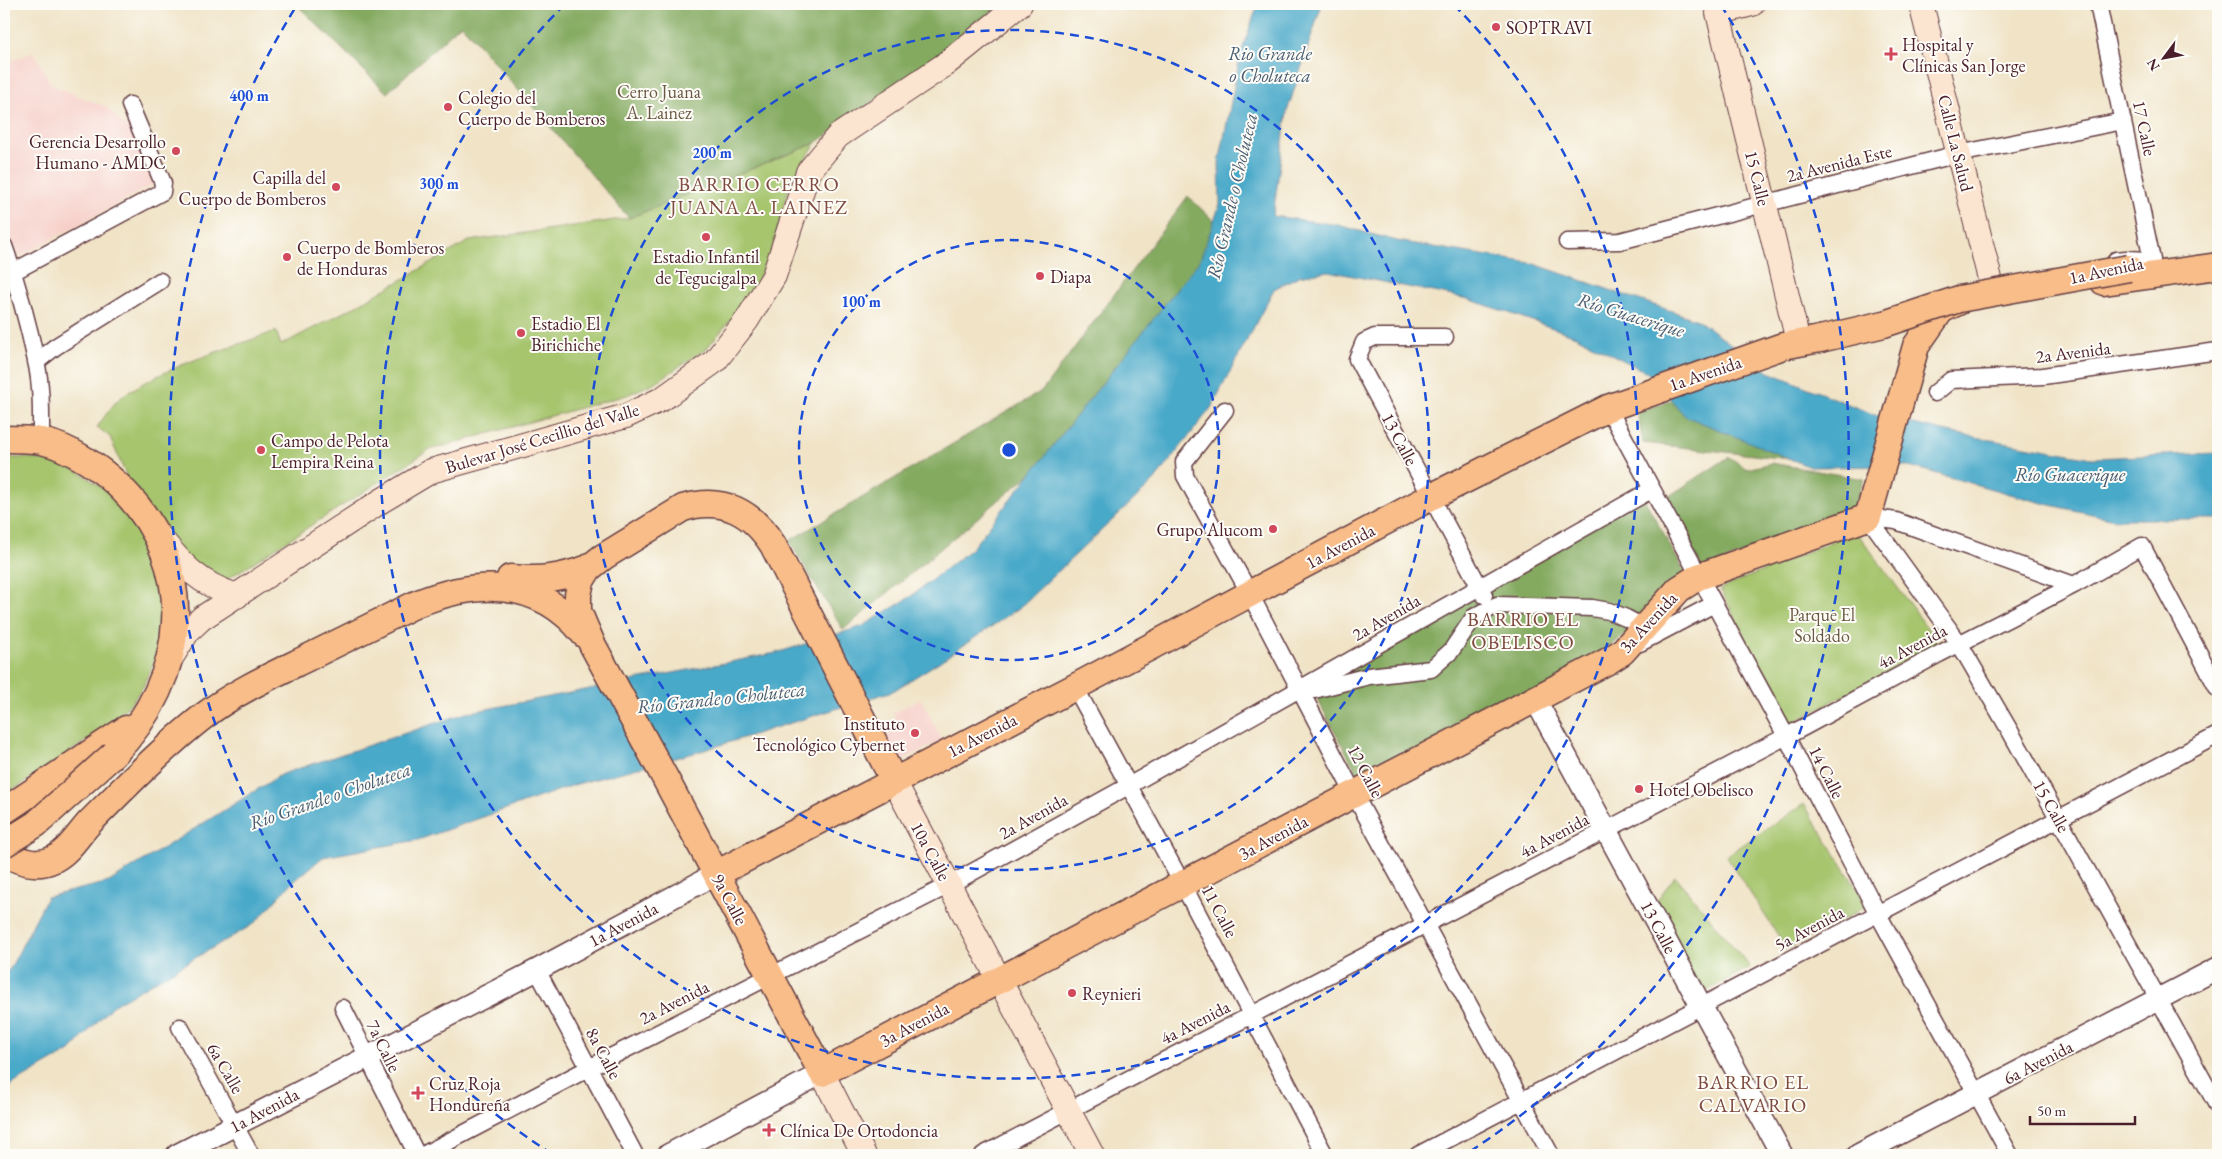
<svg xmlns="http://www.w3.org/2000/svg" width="2222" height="1159" font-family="'EB Garamond',serif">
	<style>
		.built { fill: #f7d0ca }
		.green { fill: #a6c56d; stroke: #78724c }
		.forest { fill: #84aa60; stroke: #676446 }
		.water { fill: #4aa9c9; stroke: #4a647a }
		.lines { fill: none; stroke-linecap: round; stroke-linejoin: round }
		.minor-casing { stroke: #633c42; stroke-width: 19 }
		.tertiary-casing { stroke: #633c42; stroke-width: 24 }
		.secondary-casing { stroke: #633c42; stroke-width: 26 }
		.primary-casing { stroke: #633c42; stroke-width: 29 }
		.minor { stroke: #fff; stroke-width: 16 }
		.tertiary { stroke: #fff; stroke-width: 21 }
		.secondary { stroke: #fce5d0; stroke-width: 24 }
		.primary { stroke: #f8bd89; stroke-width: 26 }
		.primary-bridge-casing { stroke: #633c42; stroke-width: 29; stroke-linecap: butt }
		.primary-bridge { stroke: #f8bd89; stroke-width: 26 }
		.ring { fill: none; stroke: #1d4ed8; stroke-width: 2.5; stroke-dasharray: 9 6 }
		.poi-dot { fill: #d1495b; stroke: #fdfcf7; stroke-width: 2 }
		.labels { text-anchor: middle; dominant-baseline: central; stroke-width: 4; stroke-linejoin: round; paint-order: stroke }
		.poi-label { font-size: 18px; fill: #4a1f2b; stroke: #fdfcf7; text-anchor: start }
		.park-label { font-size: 18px; fill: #6a5942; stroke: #fdfcf7 }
		.street-label { font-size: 18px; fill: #4a1f2b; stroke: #fdfcf7 }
		.water-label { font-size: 19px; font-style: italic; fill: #4a5d72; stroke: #fdfcf7 }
		.quarter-label { font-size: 20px; letter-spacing: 1px; fill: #7f4b40; stroke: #fdfcf7 }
		.centre { fill: #1d4ed8; stroke: #fdfcf7; stroke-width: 2.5 }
		.ring-label { font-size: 15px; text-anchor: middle; font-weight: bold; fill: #1d4ed8; stroke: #fdfcf7; stroke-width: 4; stroke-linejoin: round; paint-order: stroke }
	</style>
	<rect width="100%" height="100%" fill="#fdfcf7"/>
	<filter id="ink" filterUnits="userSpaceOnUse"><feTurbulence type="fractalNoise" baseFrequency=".02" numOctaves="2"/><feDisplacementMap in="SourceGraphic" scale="10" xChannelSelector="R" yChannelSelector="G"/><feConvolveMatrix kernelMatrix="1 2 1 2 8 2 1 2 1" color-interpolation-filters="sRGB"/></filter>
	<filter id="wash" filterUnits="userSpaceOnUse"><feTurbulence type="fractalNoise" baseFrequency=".0096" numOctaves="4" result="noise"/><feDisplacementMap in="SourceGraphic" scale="20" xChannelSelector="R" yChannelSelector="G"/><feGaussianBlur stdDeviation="1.12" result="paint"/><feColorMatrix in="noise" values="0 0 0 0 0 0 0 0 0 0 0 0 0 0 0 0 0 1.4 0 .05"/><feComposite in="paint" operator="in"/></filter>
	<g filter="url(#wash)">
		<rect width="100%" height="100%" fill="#f0e3c6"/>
		<path class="built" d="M34,52L51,85L106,107L140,140L150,161L154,184L17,258L4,220V64Z
			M921,699L942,740L897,763L886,737L898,729L893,713Z"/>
		<path class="green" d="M816,143L791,181L770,256L746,302L706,349L656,382L627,395L429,450L229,578L212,581L198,574L128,480L110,437L97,427C106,415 114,401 127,393C172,364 227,349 276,331L281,345L363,302L469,241L629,218Z
			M4,458H32L66,466L81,473L114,496L150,545L164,604L157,654L144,685L132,702L102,730L19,786L4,793Z
			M1856,531L1939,644L1790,724L1720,589Z
			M1804,804L1868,906L1787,949L1726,856Z
			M1675,876L1750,967L1701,994L1655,903Z"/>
		<path class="forest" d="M296,4H1002L952,45L816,143L629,218L461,24L387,93Z
			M1188,196L1225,232L1076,436L843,630L789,541L1042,391Z
			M1697,392L1841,447L1854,466L1643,443L1637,412Z
			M1729,457L1747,469L1771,463L1864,479L1852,512L1702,570L1666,498Z
			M1642,495L1693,587L1535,699L1361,780L1314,693Z"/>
		<path class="water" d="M1258,4H1322L1287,112L1273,216L1338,225L1397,241L1531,263L1698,320L1769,372L1875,415L1947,432L2092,458L2218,453V519H2114L2046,504L1909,466L1810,467L1685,416L1648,373L1576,336L1468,299L1328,271L1299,276L1274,289L1211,408L1154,481L1019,608L939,662L893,691L698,752L577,784L418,840L323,857L291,884L254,924L112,1006L70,1051L4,1089V973L10,969L47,897L109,882L282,774L466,713L776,653L863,626L910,597L972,548L1200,260L1220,204L1219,163L1240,56Z"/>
	</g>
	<g filter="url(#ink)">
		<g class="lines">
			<g class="minor-casing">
				<path id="minor" d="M2098,4L2152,260L2126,259L2116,260
					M1567,242L1620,241L1958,154L2123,121
					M4,246C17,283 28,322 36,361C42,387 41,415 41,441
					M13,272L162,192L163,183L130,105
					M1445,337H1375L1364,342L1357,359L1484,595
					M36,362L55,347L160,281
					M1935,393L1951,380L2043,376L2218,351
					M1608,408L1786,736L1878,914L2010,1155
					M1225,410L1184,462L1185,476L1250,594L1354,794L1551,1155
					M1868,517L1959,643L2010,731L2218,1107
					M1868,517L1896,521L2074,585
					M1640,643L1714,604
					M1075,687L1183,885L1325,1155
					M1314,690L1369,676L1431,669L1451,651L1474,617L1497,605L1592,608L1609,611L1626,618L1643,627L1647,634
					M537,970L635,1155
					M343,1008L417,1155
					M180,1027L251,1155
					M423,1155L589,1068L949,885L1130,785L1651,490
					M983,1155L1804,727L1939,654L2074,585L2142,546L2218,689
					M1418,1155L2218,735"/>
			</g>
			<g class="tertiary-casing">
				<path id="tertiary" d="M1535,699L1782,1155
					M177,1155L537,970L716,874
					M668,1155L822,1073
					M1858,1155L2218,968"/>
			</g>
			<g class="secondary-casing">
				<path id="secondary" d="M1752,4L1718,13L1798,341
					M1921,4L1991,283
					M159,536C183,566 199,584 237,596
					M171,658L188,631L202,618L381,501L431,471L626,416L662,399L715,361L747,320L774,276L808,172L838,136L943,66L1020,4
					M894,781L1092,1155
					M822,1073L864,1155"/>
			</g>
			<g class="primary-casing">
				<path id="primary" d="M2104,282L2218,266
					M4,439C16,439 30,439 42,441C71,448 101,468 122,489C200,567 188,678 114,754
					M510,578C541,581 560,578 589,568
					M894,781L773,545C752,512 723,496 683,508L603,557L589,568L581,581L578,595V611L592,644L664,776L822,1073L1608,661L1622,652L1679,589L1698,577L1868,517L1916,346L1941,310L1958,302
					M4,811L126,729
					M4,853C20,861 36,868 54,859C70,851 79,833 91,821C127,785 164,747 205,715C234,693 268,677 301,661C339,642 378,623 416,604C478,579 540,578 584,634
					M716,874L1075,687L1431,497L1608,408L1783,346L1820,339"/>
			</g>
			<use href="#minor" class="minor"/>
			<use href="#tertiary" class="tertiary"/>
			<use href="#secondary" class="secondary"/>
			<use href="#primary" class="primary"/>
			<g class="primary-bridge-casing">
				<path id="primary-bridge" d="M1820,339L1884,324L1959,299L2129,268
					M4,844L36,824L114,754"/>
			</g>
			<use href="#primary-bridge" class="primary-bridge"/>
		</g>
	</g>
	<g class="ring">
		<circle cx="1009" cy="450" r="210"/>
		<circle cx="1009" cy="450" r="420"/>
		<path d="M1454 5A629 629 0 1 1 564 5"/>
		<path d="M552 1154A839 839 0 0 1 297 5M1721 5A839 839 0 0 1 1466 1154"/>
	</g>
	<g class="poi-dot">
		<circle cx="1496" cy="27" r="5"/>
		<path d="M1888.5 46.5h5v5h5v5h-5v5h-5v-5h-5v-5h5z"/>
		<circle cx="448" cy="107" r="5"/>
		<circle cx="176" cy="151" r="5"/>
		<circle cx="336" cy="187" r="5"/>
		<circle cx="706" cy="237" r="5"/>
		<circle cx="287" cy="257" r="5"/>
		<circle cx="1040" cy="276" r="5"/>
		<circle cx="521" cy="333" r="5"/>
		<circle cx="261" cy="450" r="5"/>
		<circle cx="1273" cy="529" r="5"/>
		<circle cx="915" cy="733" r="5"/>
		<circle cx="1639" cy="789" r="5"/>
		<circle cx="1072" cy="993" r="5"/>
		<path d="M415.5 1085.5h5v5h5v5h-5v5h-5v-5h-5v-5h5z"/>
		<path d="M766.5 1122.5h5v5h5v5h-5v5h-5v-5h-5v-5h5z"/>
	</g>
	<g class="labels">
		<g class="poi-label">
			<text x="1506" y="27">SOPTRAVI</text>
			<text x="1902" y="44">Hospital y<tspan x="1902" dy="21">Clínicas San Jorge</tspan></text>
			<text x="458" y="97">Colegio del<tspan x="458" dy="21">Cuerpo de Bomberos</tspan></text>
			<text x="166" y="141" text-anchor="end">Gerencia Desarrollo<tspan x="166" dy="21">Humano - AMDC</tspan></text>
			<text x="326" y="177" text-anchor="end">Capilla del<tspan x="326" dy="21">Cuerpo de Bomberos</tspan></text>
			<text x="297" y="247">Cuerpo de Bomberos<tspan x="297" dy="21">de Honduras</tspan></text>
			<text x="706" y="256" text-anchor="middle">Estadio Infantil<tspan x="706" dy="21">de Tegucigalpa</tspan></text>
			<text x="1050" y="276">Diapa</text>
			<text x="531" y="323">Estadio El<tspan x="531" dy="21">Birichiche</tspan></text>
			<text x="271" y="440">Campo de Pelota<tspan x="271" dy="21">Lempira Reina</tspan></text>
			<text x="1263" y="529" text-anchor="end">Grupo Alucom</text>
			<text x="905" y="723" text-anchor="end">Instituto<tspan x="905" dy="21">Tecnológico Cybernet</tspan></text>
			<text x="1649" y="789">Hotel Obelisco</text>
			<text x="1082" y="993">Reynieri</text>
			<text x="429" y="1083">Cruz Roja<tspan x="429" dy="21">Hondureña</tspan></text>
			<text x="780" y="1130">Clínica De Ortodoncia</text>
		</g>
		<g class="park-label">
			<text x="659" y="91">Cerro Juana<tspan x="659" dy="21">A. Lainez</tspan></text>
			<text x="1822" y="614">Parque El<tspan x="1822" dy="21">Soldado</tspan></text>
		</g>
		<g class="street-label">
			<text transform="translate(2145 128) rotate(78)">17 Calle</text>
			<text transform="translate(1956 143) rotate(76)">Calle La Salud</text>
			<text transform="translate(1839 163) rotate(-14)">2a Avenida Este</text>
			<text transform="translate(1758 178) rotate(76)">15 Calle</text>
			<text transform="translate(2106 270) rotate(-12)">1a Avenida</text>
			<text transform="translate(2073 352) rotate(-7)">2a Avenida</text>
			<text transform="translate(1705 373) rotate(-19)">1a Avenida</text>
			<text transform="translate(542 438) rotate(-17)">Bulevar José Cecillio del Valle</text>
			<text transform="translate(1400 439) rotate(62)">13 Calle</text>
			<text transform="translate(1340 546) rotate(-28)">1a Avenida</text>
			<text transform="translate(1386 617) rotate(-30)">2a Avenida</text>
			<text transform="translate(1648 622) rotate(-47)">3a Avenida</text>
			<text transform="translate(1912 646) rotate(-28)">4a Avenida</text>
			<text transform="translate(982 735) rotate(-27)">1a Avenida</text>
			<text transform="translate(1366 771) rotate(62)">12 Calle</text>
			<text transform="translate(1827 772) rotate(63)">14 Calle</text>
			<text transform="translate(2052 806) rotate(61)">15 Calle</text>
			<text transform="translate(1033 816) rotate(-29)">2a Avenida</text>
			<text transform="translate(1554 835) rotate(-28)">4a Avenida</text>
			<text transform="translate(1273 837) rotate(-28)">3a Avenida</text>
			<text transform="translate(931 851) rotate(62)">10a Calle</text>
			<text transform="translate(730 899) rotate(62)">9a Calle</text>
			<text transform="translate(1220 911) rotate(62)">11 Calle</text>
			<text transform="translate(623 924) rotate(-28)">1a Avenida</text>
			<text transform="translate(1659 927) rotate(62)">13 Calle</text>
			<text transform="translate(1809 928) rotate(-28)">5a Avenida</text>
			<text transform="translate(674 1002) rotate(-27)">2a Avenida</text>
			<text transform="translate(1195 1022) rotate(-27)">4a Avenida</text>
			<text transform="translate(914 1024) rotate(-28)">3a Avenida</text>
			<text transform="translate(384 1046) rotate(64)">7a Calle</text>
			<text transform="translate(604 1053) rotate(62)">8a Calle</text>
			<text transform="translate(2038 1062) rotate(-27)">6a Avenida</text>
			<text transform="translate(226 1068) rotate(60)">6a Calle</text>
			<text transform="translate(264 1110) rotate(-28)">1a Avenida</text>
		</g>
		<g class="water-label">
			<text x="1270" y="53">Rio Grande<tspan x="1270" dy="22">o Choluteca</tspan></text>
			<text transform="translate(1232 196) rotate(-77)">Río Grande o Choluteca</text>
			<text transform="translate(1631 315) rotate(17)">Río Guacerique</text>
			<text x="2070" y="474">Río Guacerique</text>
			<text transform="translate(721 698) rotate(-6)">Río Grande o Choluteca</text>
			<text transform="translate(330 796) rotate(-19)">Río Grande o Choluteca</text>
		</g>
		<g class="quarter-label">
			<text x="759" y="184">BARRIO CERRO<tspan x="759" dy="23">JUANA A. LAINEZ</tspan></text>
			<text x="1523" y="619">BARRIO EL<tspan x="1523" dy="23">OBELISCO</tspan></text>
			<text x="1753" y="1082">BARRIO EL<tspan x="1753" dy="23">CALVARIO</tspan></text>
		</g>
	</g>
	<circle cx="1009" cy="450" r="8" class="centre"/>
	<g class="ring-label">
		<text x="249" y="101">400 m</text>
		<text x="712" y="158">200 m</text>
		<text x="439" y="189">300 m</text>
		<text x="861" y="307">100 m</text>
	</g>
	<rect width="2222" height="1159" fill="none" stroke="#fdfcf7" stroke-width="20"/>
	<g transform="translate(2164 58) rotate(238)" stroke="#fdfcf7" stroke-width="4" paint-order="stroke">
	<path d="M0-4L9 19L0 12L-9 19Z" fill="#4a1f2b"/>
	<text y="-8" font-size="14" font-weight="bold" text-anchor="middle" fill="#4a1f2b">N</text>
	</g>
	<path d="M2030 1116v8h105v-8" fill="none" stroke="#4a1f2b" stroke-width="2.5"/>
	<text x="2037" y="1116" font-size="15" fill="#4a1f2b" stroke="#fdfcf7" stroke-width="4" paint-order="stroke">50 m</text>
</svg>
